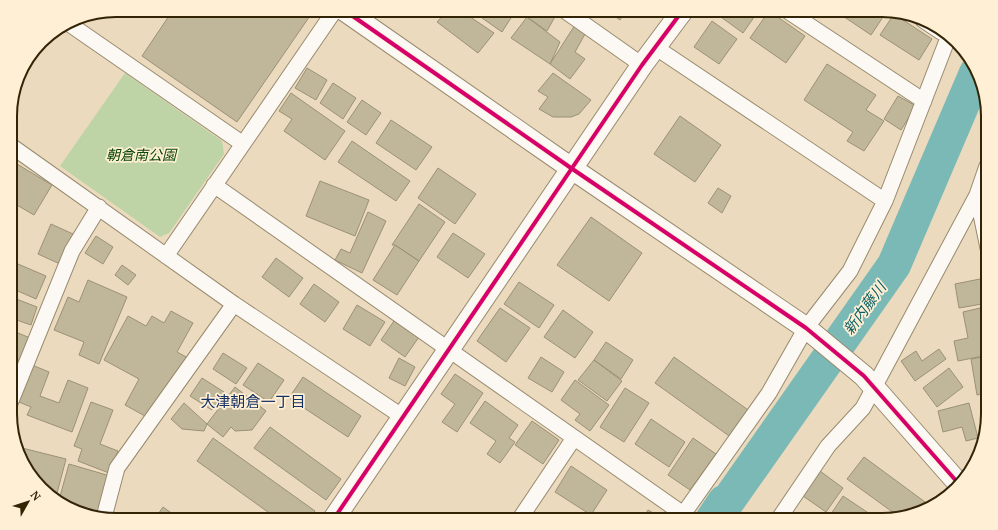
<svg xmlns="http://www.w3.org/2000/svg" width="998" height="530" font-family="'PT Serif','Noto Sans JP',serif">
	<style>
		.green { fill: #bed4a6 }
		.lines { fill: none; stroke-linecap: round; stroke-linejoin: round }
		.river { stroke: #7ab9b6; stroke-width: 34 }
		.building { fill: #c0b79b; stroke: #9b9175 }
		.street-casing { stroke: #988a6e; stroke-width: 17 }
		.secondary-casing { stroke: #988a6e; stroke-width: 23 }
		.street { stroke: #fcf9f5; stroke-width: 15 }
		.secondary { stroke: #fcf9f5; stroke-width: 21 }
		.cycleway-casing { stroke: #fff0d5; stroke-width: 6 }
		.cycleway { stroke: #d6006c; stroke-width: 4 }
		.labels { text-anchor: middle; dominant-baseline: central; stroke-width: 3.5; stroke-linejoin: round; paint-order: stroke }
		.park-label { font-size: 14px; font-style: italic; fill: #094606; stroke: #fff0d5 }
		.water-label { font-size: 15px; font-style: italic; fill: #085e64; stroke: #fff0d5 }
		.neighbourhood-label { font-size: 15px; fill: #153065; stroke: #fff0d5 }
		.rim { fill: none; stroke: #332406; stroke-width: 2 }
	</style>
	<rect width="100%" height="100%" fill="#ebdabd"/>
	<path class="green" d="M125,73L222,141L224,154L169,233L160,237L60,166Z"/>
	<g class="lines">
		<path class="river" d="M712,520L724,502L728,501L894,265L976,73"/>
	</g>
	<path class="building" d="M173,10H314L237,122L142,56Z
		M448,10H460L494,33L478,53L437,22Z
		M487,10H516L502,32L482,18Z
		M531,10H553L557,13L547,31L527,17Z
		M606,10H626L620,20Z
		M715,10H759L743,33L714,12Z
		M834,10H882L887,11L871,35Z
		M769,11L805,36L786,63L750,38Z
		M894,14L932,39L919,60L880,35Z
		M527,17L560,42L550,64L511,38Z
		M712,21L737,39L719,64L694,47Z
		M575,25L585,34L575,52L585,59L570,79L550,64Z
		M827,64L876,95L866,110L884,121L864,151L847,141L853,132L804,100Z
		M307,68L327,80L316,100L295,88Z
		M553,73L591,100L579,114L571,117H553L539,109L548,97L538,91Z
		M333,83L356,98L343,119L320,103Z
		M291,93L345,131L325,160L284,131L292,119L279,111Z
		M898,96L916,106L901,130L884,119Z
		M362,100L381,113L366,135L347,122Z
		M680,116L721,145L695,182L654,154Z
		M391,120L432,147L416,170L376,143Z
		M352,141L410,181L396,201L338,162Z
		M12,161L52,185L34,215L10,201Z
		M438,168L476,194L455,224L418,198Z
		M320,181L369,200L355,236L306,216Z
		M718,188L731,196L722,213L708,203Z
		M419,204L445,222L419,261L395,245H392Z
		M368,212L386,221L362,273L335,260L341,249L350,253Z
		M591,217L642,253L609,301L557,265Z
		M51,224L73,234L60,264L38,254Z
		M453,233L485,254L468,278L437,257Z
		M96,236L113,247L103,264L85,253Z
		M395,245L419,261L397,295L373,280Z
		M276,258L303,278L289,297L262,277Z
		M11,261L46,276L36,299L11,288Z
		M122,265L136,275L128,285L115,275Z
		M985,278L988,303L959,308L955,284Z
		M88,280L127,297L99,364L79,355L84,342L54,330L68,297L79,302Z
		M519,282L554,305L539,328L504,304Z
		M314,284L339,302L325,322L300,304Z
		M11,297L37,307L31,325L11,318Z
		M357,305L385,322L370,346L343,329Z
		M500,308L530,328L506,362L477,341Z
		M980,308L988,355L958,361L954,341L968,338L963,312Z
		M563,310L593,332L575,358L544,337Z
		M171,311L193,323L177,352L188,358L154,421L125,405L139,379L104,360L128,316L146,326L152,316L164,323Z
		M394,321L419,337L405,357L381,340Z
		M11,330L30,338L21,361L11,357Z
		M606,342L633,360L621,379L594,360Z
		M939,349L946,359L915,381L901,361L916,351L922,361Z
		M223,353L247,368L236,384L213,369Z
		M988,356V393L977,395L971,359Z
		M541,357L564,372L552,392L528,378Z
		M674,357L751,412L732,438L655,383Z
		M399,358L415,367L405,386L389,378Z
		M594,360L622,381L607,401L578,380Z
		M258,363L284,380L269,402L243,385Z
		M32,365L49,372L40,396L59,403L68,380L88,388L72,432L27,415L31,407L19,402Z
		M949,368L963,387L937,407L923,388Z
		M455,374L483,393L457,432L442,422L455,404L441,394Z
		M303,377L361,416L348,437L289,398Z
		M202,378L224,392L212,410L190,396Z
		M575,380L609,405L590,431L575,420L580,414L561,400Z
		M235,387L266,411L252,430L235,431L231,427L223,437L207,424Z
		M625,388L649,403L624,442L600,427Z
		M485,401L518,425L509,438L515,442L500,463L487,454L496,441L470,423Z
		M91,402L113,410L100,444L118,451L109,473L78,461L82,449L74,446Z
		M184,403L207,424L204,431L182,429L171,419Z
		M969,403L978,438L966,441L962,427L943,432L938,411Z
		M651,419L685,442L669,467L635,444Z
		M532,421L559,440L543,464L515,445Z
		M270,427L341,479L326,500L254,448Z
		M213,438L315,511L309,520H279L197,461Z
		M693,438L716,454L690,490L668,475Z
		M18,447L66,459L56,497L28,473Z
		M864,457L925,502L920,509L898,516L847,479Z
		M69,464L110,476L100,512L59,500Z
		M571,466L607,490L591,515L555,492Z
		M820,471L843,488L826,512L803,496Z
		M843,496L873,516L871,520H827Z
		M163,507L181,520H154Z
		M648,510L665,520H642Z"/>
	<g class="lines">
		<g class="street-casing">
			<path id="street" d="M564,10L642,65
				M786,10L924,101
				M923,20L941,32
				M68,23L243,144
				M655,47L885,201
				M10,145L234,304L403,417
				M214,185L683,514
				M977,195L988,248
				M166,256L335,10
				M11,401L72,251L99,207
				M104,517L117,468L234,304
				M519,520L574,438
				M679,520L769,393L806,328L850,271L885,201L948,38
				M778,520L828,446L863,408L977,195L987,166"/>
		</g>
		<g class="secondary-casing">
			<path id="secondary" d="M344,10L571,168L806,328L864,376L958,483
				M333,520L642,65L683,10"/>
		</g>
		<use href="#street" class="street"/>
		<use href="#secondary" class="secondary"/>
		<g class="cycleway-casing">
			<path id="cycleway" d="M344,10L571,168L806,328L864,376L958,483
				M333,520L642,65L683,10"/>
		</g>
		<use href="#cycleway" class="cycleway"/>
	</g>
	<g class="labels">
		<g class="park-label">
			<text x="141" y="154">朝倉南公園</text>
		</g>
		<g class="water-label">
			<text transform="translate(864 308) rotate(-54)">新内藤川</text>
		</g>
		<g class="neighbourhood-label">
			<text x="253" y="401">大津朝倉一丁目</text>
		</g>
	</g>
	<path d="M0 0H998V530H0ZM116 17H882A99 99 0 0 1 981 116V414A99 99 0 0 1 882 513H116A99 99 0 0 1 17 414V116A99 99 0 0 1 116 17Z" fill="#fff0d5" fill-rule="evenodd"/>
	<path class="rim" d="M116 17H882A99 99 0 0 1 981 116V414A99 99 0 0 1 882 513H116A99 99 0 0 1 17 414V116A99 99 0 0 1 116 17Z"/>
	<g transform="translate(28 502) rotate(51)" stroke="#fff0d5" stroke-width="3" paint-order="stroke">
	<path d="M0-3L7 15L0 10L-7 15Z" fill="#332406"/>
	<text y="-6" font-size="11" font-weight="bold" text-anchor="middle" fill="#332406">N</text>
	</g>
</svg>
